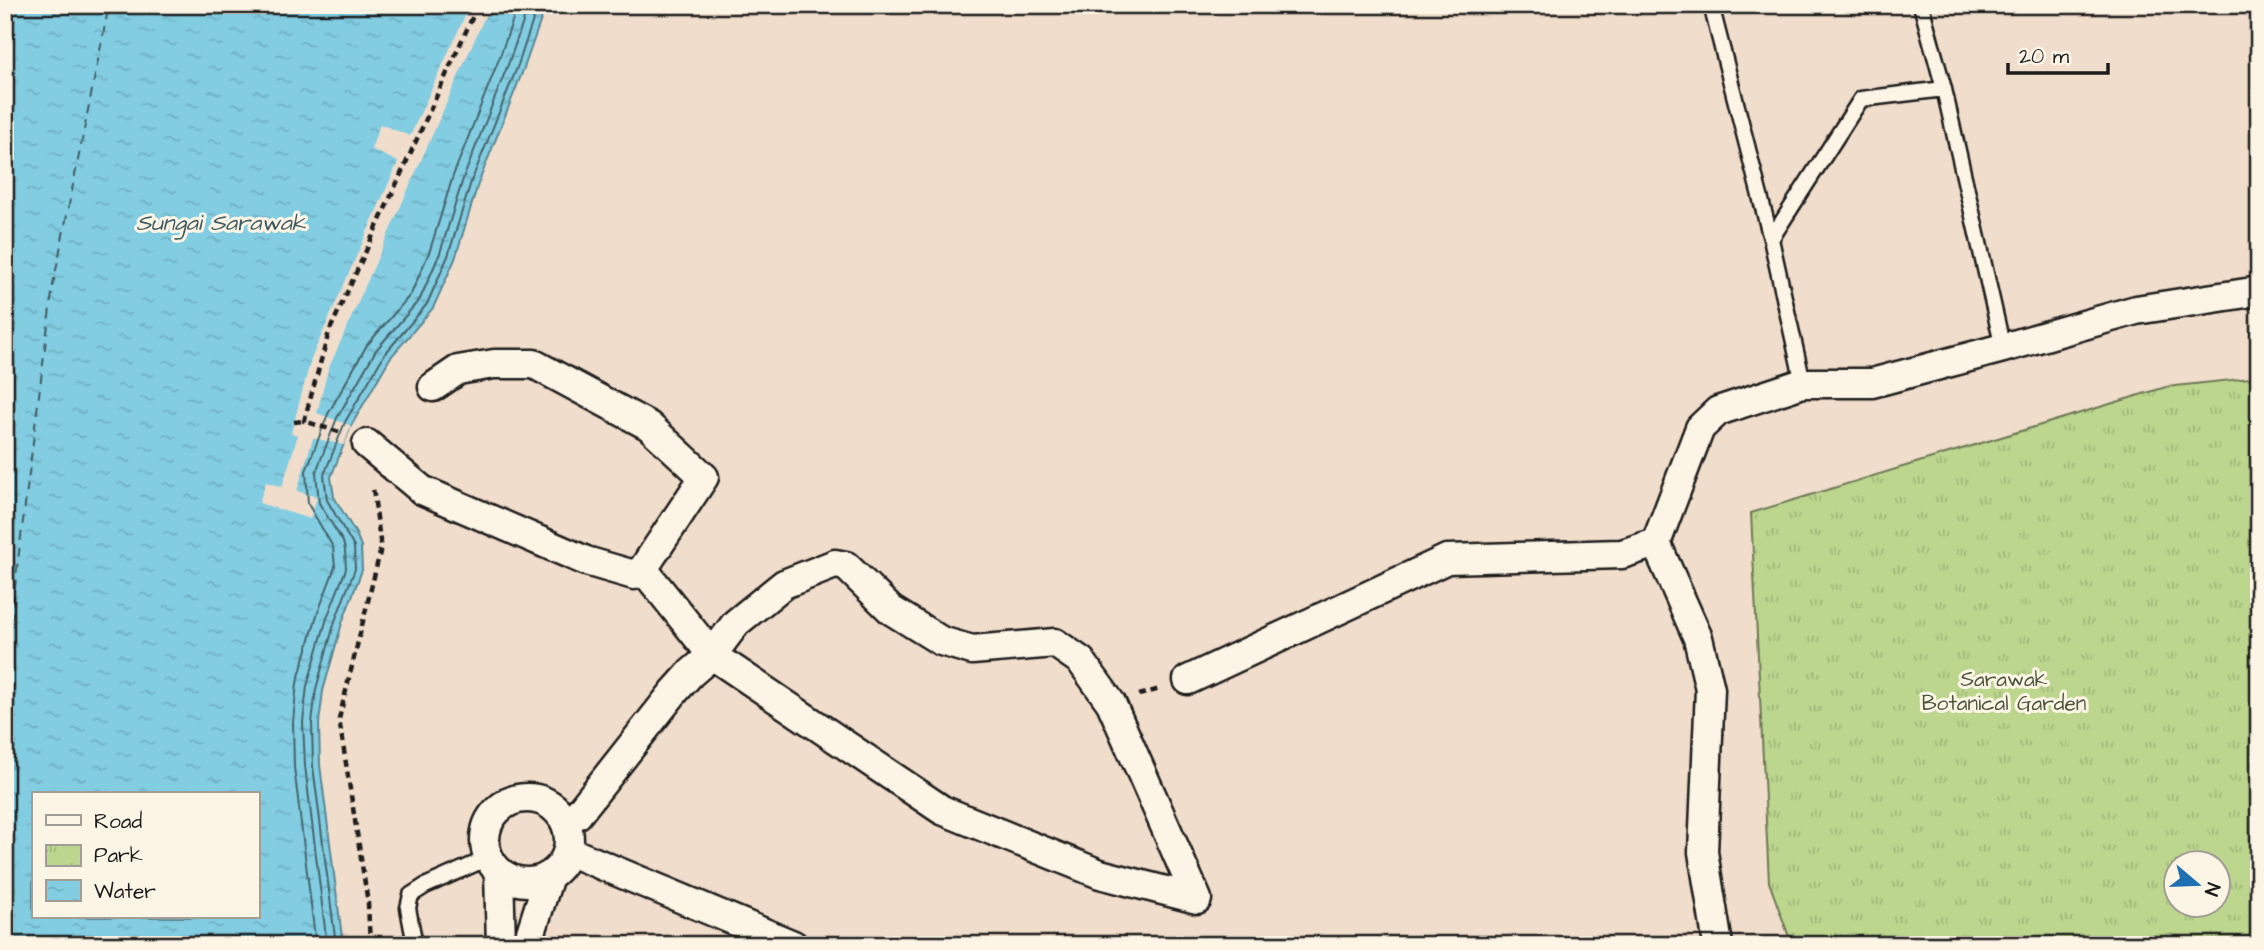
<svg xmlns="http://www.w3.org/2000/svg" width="2264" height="950" font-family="'Architects Daughter',sans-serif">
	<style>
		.park { fill: url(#park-tufts); stroke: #6c7955; stroke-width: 2; fill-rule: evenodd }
		.water { fill: url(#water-ripples); stroke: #598693; stroke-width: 2; fill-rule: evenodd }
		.pier { fill: #f1ddcb }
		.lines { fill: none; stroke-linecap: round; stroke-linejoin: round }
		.shore { stroke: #45636b; stroke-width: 2 }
		.ferry { stroke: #405a61; stroke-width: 2; stroke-dasharray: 9 7; stroke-linecap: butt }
		.service-casing { stroke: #1c1c1c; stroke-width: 19 }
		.minor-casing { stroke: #1c1c1c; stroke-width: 33 }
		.path { stroke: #1c1c1c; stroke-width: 4.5; stroke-dasharray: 7 5; stroke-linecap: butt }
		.service { stroke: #fcf5e5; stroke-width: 14 }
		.minor { stroke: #fcf5e5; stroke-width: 28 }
		.labels { text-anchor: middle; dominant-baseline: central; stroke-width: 6; stroke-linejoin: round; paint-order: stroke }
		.park-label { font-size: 21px; fill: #4c543e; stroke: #fcf5e5 }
		.water-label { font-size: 23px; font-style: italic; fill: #405a61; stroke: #fcf5e5 }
	</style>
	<defs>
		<pattern id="park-tufts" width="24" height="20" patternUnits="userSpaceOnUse" patternTransform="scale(1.75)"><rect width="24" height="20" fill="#bcd68e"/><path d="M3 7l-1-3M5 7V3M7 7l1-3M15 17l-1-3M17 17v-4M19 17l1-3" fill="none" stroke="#a1b77a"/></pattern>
		<pattern id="water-ripples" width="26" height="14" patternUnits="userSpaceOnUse" patternTransform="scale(1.75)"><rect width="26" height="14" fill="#82cde2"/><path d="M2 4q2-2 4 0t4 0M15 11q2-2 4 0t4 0" fill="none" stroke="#70afc1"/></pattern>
	</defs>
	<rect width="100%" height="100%" fill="#f1ddcb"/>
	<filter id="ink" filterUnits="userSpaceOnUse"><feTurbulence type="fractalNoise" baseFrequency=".0143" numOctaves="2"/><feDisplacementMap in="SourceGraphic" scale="14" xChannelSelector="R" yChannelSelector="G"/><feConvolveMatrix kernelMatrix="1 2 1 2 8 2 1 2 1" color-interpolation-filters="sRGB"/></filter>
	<g filter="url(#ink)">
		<path class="park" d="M2259,377V945H1792L1769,882L1751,513L2166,387ZM2176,862H2218V904H2176Z"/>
		<path class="water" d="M5,5H546L524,68L478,184L455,259L433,308L390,358L351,426L331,477L334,497L356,534L361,546L362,570L342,623L323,691L319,723L320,765L343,945H5ZM33,794H257V917H33Z"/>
		<path class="pier" d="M470,5H490L328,370L317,413L351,426L344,445L313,438L297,491L317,497L310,519L259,503L266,482L282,487L298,435L291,433L311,359L398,162L371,149L380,124L410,136Z"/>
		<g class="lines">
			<path class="shore" d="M316,945L294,767L293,722L297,683L317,615L335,567L333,547L308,504L306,471L328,414L367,345L411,294L430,250L453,176L499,59L518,5
				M327,945L305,766L303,722L307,686L327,618L346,569L345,550L343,542L319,503L316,472L337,418L376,350L420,299L440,253L463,179L509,62L529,5
				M336,945L313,766L312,723L316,689L335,621L355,569L354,547L327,500L324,475L345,422L384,355L427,304L448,256L471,182L518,65L538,5"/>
			<path class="ferry" d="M5,567L16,568
				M5,684L17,568L53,285L109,5"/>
			<g class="service-casing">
				<path id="service" d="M1711,5L1771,239L1803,383
					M1921,5L1944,89L2003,348
					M1771,239L1861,99L1944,89
					M415,945L408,908L411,895L425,886L488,858"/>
			</g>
			<g class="minor-casing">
				<path id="minor" d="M367,444L422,490L586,561L634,575L643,569L704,477L649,426L534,364H494L458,370L433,387
					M1656,543L1698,638L1710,689L1703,852L1718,945
					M643,569L712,655L942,810L1100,874L1197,899
					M1188,680L1447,559L1622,554L1656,543L1700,428L1718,411L1803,383H1872L2003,348L2136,310L2259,291
					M485 840a42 42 0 1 1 84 0a42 42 0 1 1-84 0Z
					M564,820L577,815L674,692L691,673L712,655L736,623L784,584L835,564L846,566L891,610L941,641L972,650L1055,643L1081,661L1111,703L1197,899
					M568,851L793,945
					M499,872L501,945
					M527,945L549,876"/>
			</g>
			<path class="path" d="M294,422L304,421
				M339,432L304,421L329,332L478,5
				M1139,695L1160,689
				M370,945L368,903L339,719L381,548L373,488"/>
			<use href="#service" class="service"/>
			<use href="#minor" class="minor"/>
		</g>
	</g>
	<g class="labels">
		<g class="park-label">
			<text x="2004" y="679">Sarawak<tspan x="2004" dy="24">Botanical Garden</tspan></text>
		</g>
		<g class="water-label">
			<text x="221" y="223">Sungai Sarawak</text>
		</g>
	</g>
	<rect width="2264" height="950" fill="none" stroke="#fcf5e5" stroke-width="28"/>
	<rect x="14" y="14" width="2236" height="922" fill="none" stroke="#1c1c1c" stroke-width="2.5" filter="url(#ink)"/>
	<rect x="32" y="792" width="228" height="126" fill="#fcf5e5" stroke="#a29e95" stroke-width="2"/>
	<rect x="46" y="815" width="35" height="10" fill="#fcf5e5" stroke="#a29e95" stroke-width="2"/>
	<text x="94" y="828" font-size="21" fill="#1c1c1c">Road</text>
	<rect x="46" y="845" width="35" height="21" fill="url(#park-tufts)" stroke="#a29e95" stroke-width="2"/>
	<text x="94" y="862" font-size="21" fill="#1c1c1c">Park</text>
	<rect x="46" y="880" width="35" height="21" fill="url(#water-ripples)" stroke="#a29e95" stroke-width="2"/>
	<text x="94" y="898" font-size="21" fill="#1c1c1c">Water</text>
	<g transform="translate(2197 884) rotate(109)"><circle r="33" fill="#fcf5e5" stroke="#a29e95" stroke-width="2"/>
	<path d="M0-5L12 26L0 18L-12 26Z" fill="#1f6fb2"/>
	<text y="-10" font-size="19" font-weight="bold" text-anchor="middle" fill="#1c1c1c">N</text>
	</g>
	<path d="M2008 63v10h100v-10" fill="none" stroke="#1c1c1c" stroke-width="3.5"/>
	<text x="2019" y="63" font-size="21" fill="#1c1c1c" stroke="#fcf5e5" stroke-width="5" paint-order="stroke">20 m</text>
</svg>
